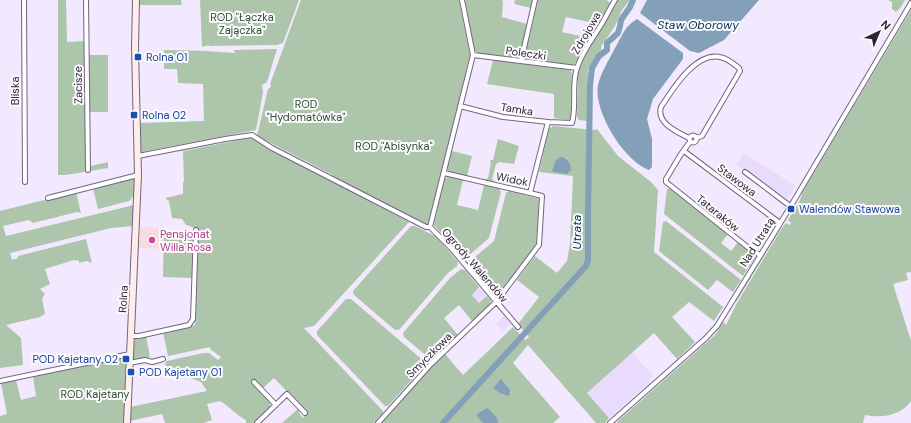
<svg xmlns="http://www.w3.org/2000/svg" width="911" height="423" font-family="'DM Sans',sans-serif">
	<style>
		.commercial { fill: #f7dcdf }
		.built { fill: #e9dbfc }
		.green { fill: #adc5ab }
		.water { fill: #83a0b8 }
		.lines { fill: none; stroke-linecap: round; stroke-linejoin: round }
		.river { stroke: #83a0b8; stroke-width: 6 }
		.street-casing { stroke: #70667e; stroke-width: 6 }
		.secondary-casing { stroke: #70667e; stroke-width: 8 }
		.street { stroke: #fff; stroke-width: 4 }
		.secondary { stroke: #feedea; stroke-width: 6 }
		.transit-dot { fill: #1a4fb4; stroke: #fcfaff; stroke-width: 1.5 }
		.hotel-dot { fill: #d1479c; stroke: #fcfaff; stroke-width: 1.5 }
		.labels { text-anchor: middle; dominant-baseline: central; stroke-width: 4; stroke-linejoin: round; paint-order: stroke }
		.park-label { font-size: 11px; fill: #2a5028; stroke: #fcfaff }
		.street-label { font-size: 11px; fill: #2b2731; stroke: #fcfaff }
		.transit-label { font-size: 11px; fill: #164399; stroke: #fcfaff; text-anchor: start }
		.hotel-label { font-size: 11px; fill: #b23c85; stroke: #fcfaff; text-anchor: start }
		.water-label { font-size: 12px; font-style: italic; fill: #013658; stroke: #fcfaff }
	</style>
	<rect width="100%" height="100%" fill="#f2e9fe"/>
	<path class="commercial" d="M140,227L165,228L164,249L139,248Z"/>
	<path class="built" d="M744,153L796,186L788,199L736,165Z
		M479,287L487,296L479,303L472,294Z
		M504,316L511,324L503,331L496,323Z
		M632,352L653,376L649,379V383L609,418L587,393Z"/>
	<path class="green" d="M58,0H66L67,42L85,41L86,167L108,162V168L66,175H58Z
		M140,0H181L182,5H140Z
		M200,0H299L283,43L277,45L209,46V45L202,47Z
		M301,0H459L470,55L428,226L333,177V175L257,136L268,89L270,88L271,85L270,84Z
		M465,0H502L503,2L502,17L527,24L520,56L516,58L478,53L474,50Z
		M515,0H533L531,8L514,4Z
		M538,0H607L610,3L598,24L566,17L562,32L589,38L577,62L573,65L527,59L525,56Z
		M617,0H630L622,10L615,26L602,45L601,50L588,70L587,121L579,120L577,117L578,73L580,68L586,54Z
		M888,0H905L901,7L896,12L892,9V2Z
		M911,10V272L906,273L908,280L893,284L911,341V401C901,416 882,418 865,415L863,423H618L617,422L715,335L723,322L726,325L737,303L782,228L786,223L790,225L791,223L788,220L800,200L803,191Z
		M277,49L267,82L262,85L263,92L256,130L141,152V123L204,121L203,84L178,83L177,69H164V50C188,50 211,51 235,53L234,50Z
		M89,55H108V112H90Z
		M493,60L570,70L572,73L571,117L569,120L554,118V94L487,84Z
		M553,126L594,130L597,129L618,156L651,182L658,190L654,252L723,307L714,321L689,302L672,317L695,342L677,359L654,333L587,393L609,418L605,423H596L528,345L513,363L560,417L553,423H381L422,376L445,354L463,375L513,327L525,340L529,337L518,324L539,297L517,280L535,256L557,273L567,261L570,244L573,176L539,172L549,129Z
		M254,137L265,146L409,222L314,326L304,328L382,410L383,413L374,423H282L298,409L300,411L299,413L303,418L308,413L274,378L263,388L254,379L251,382L270,402V407L254,423H246V420C236,415 230,407 220,401L207,404L212,420L203,423H165L162,414L130,421V407L207,391L201,382L182,375L169,376L165,363L167,361L203,353H209L218,360L221,357L210,349V347L168,356L163,332L195,325L198,230L196,228L186,225L182,219L172,218L169,201L165,198L183,194V182H184L183,151Z
		M498,139L519,146L514,164L499,162L496,164L492,179L494,182L484,180L488,178L491,163L490,160H493Z
		M452,151L472,156L467,176L449,172L447,168Z
		M448,177L463,180L457,205L478,210L484,185L499,189L501,192L489,238L466,258H462L434,225L444,179Z
		M134,178V195L129,201L98,209L93,188Z
		M670,188L728,234L721,243L731,251L738,242L756,256L743,276L664,214L667,189Z
		M509,191L539,199L536,245L498,296H494L469,266V262L494,241L506,193Z
		M76,192L81,213L77,212L33,223L29,220L3,226L6,236L134,205L133,226L111,228L10,253L12,260L18,258V256L86,239L92,263L87,261L79,263V261L74,260L45,269L50,284L40,289L45,294L42,298L45,314L40,317L6,325L21,338L23,365L0,368V211Z
		M666,221L741,280L733,292L717,280L708,290L659,251L663,222Z
		M411,226H415L437,237L458,262L457,266L447,274L399,330H395L354,295L353,291Z
		M779,227L781,228L736,302H734Z
		M164,232L194,233L192,278L163,277Z
		M461,269L465,270L479,287L472,295L479,303L487,296L491,300L490,304L472,321L459,305L444,318L458,335L432,359L429,358L404,337L403,333L450,278Z
		M346,299H351L425,362V365L388,406H385L317,335V331Z
		M146,336L150,357L132,361L133,339Z
		M126,356L124,423H0V416L7,414L1,383L16,380L21,400L36,396L33,376L79,366L85,367L87,365L113,361V359Z"/>
	<path class="water" d="M647,0H759L724,40L699,53L690,51L640,13Z
		M637,19L683,53V59L653,99L647,119L652,139V167L649,170C624,161 593,111 598,85C601,72 609,60 615,48C622,36 624,27 637,19Z
		M560,157C567,157 571,164 571,170L567,174L554,172L552,171L556,160Z
		M501,379L510,390L509,396L500,393L493,388Z
		M488,408L497,418L498,423H483L477,416L478,413Z"/>
	<g class="lines">
		<path class="river" d="M443,423L586,266L588,260V216L590,85L592,68L599,56L607,50V43L618,33L620,26L621,20L630,7L633,0"/>
		<g class="street-casing">
			<path id="street" d="M24,0L25,182
				M86,0L88,170
				M473,55L577,68
				M521,61L535,0
				M460,106L503,117L548,122L572,123C577,105 571,85 577,68C582,52 593,38 601,25C606,17 610,8 615,0
				M689.5 139a3.5 3.5 0 1 1 7 0a3.5 3.5 0 1 1-7 0Z
				M689,138C677,132 656,123 661,107C673,89 695,52 720,57C727,58 734,64 739,68L740,71L702,136L696,138
				M690,142L681,154L666,179V182L750,249L760,255
				M684,151L780,223
				M138,156L225,139L252,135L272,148L426,227H430
				M745,172L790,206
				M444,173L530,193L548,122
				M48,198L138,175
				M430,227L473,55L462,0
				M430,227L451,248L518,327
				M131,336H139L189,325L193,319L196,230
				M129,363L145,360L152,362L163,359
				M0,381L130,354
				M254,382L276,405
				M257,423L287,394L305,413
				M378,423L431,364L496,302L539,245L542,196L530,193
				M610,423L706,338L717,326L789,209L911,3"/>
		</g>
		<g class="secondary-casing">
			<path id="secondary" d="M127,423L138,175L135,48L136,0"/>
		</g>
		<use href="#street" class="street"/>
		<use href="#secondary" class="secondary"/>
	</g>
	<g class="transit-dot">
		<rect x="134" y="53" width="8" height="8" rx="2"/>
		<rect x="130" y="111" width="8" height="8" rx="2"/>
		<rect x="787" y="205" width="8" height="8" rx="2"/>
		<rect x="122" y="355" width="8" height="8" rx="2"/>
		<rect x="127" y="368" width="8" height="8" rx="2"/>
	</g>
	<circle class="hotel-dot" cx="152" cy="240" r="4"/>
	<g class="labels">
		<g class="park-label">
			<text x="242" y="17">ROD "Łączka<tspan x="242" dy="13">Zajączka"</tspan></text>
			<text x="306" y="104">ROD<tspan x="306" dy="13">"Hydomatówka"</tspan></text>
			<text x="394" y="146">ROD "Abisynka"</text>
			<text x="95" y="394">ROD Kajetany</text>
		</g>
		<g class="street-label">
			<text transform="translate(586 33) rotate(-60)">Zdrojowa</text>
			<text transform="translate(526 53) rotate(8)">Poleczki</text>
			<text transform="translate(78 85) rotate(-91)">Zacisze</text>
			<text transform="translate(15 91) rotate(-90)">Bliska</text>
			<text transform="translate(517 109) rotate(9)">Tamka</text>
			<text transform="translate(512 179) rotate(11)">Widok</text>
			<text transform="translate(737 180) rotate(37)">Stawowa</text>
			<text transform="translate(718 213) rotate(39)">Tataraków</text>
			<text transform="translate(757 242) rotate(-58)">Nad Utratą</text>
			<text transform="translate(475 265) rotate(49)">Ogrody Walendów</text>
			<text transform="translate(123 299) rotate(-87)">Rolna</text>
			<text transform="translate(429 355) rotate(-45)">Smyczkowa</text>
		</g>
		<g class="transit-label">
			<text x="146" y="57">Rolna 01</text>
			<text x="142" y="115">Rolna 02</text>
			<text x="799" y="209">Walendów Stawowa</text>
			<text x="118" y="359" text-anchor="end">POD Kajetany 02</text>
			<text x="139" y="372">POD Kajetany 01</text>
		</g>
		<g class="hotel-label">
			<text x="160" y="234">Pensjonat<tspan x="160" dy="13">Willa Rosa</tspan></text>
		</g>
		<g class="water-label">
			<text x="698" y="25">Staw Oborowy</text>
			<text transform="translate(577 232) rotate(-90)">Utrata</text>
		</g>
	</g>
	<g transform="translate(879 32) rotate(44)" stroke="#fcfaff" stroke-width="3" paint-order="stroke">
	<path d="M0-3L7 15L0 10L-7 15Z" fill="#2b2731"/>
	<text y="-6" font-size="11" font-weight="bold" text-anchor="middle" fill="#2b2731">N</text>
	</g>
</svg>
